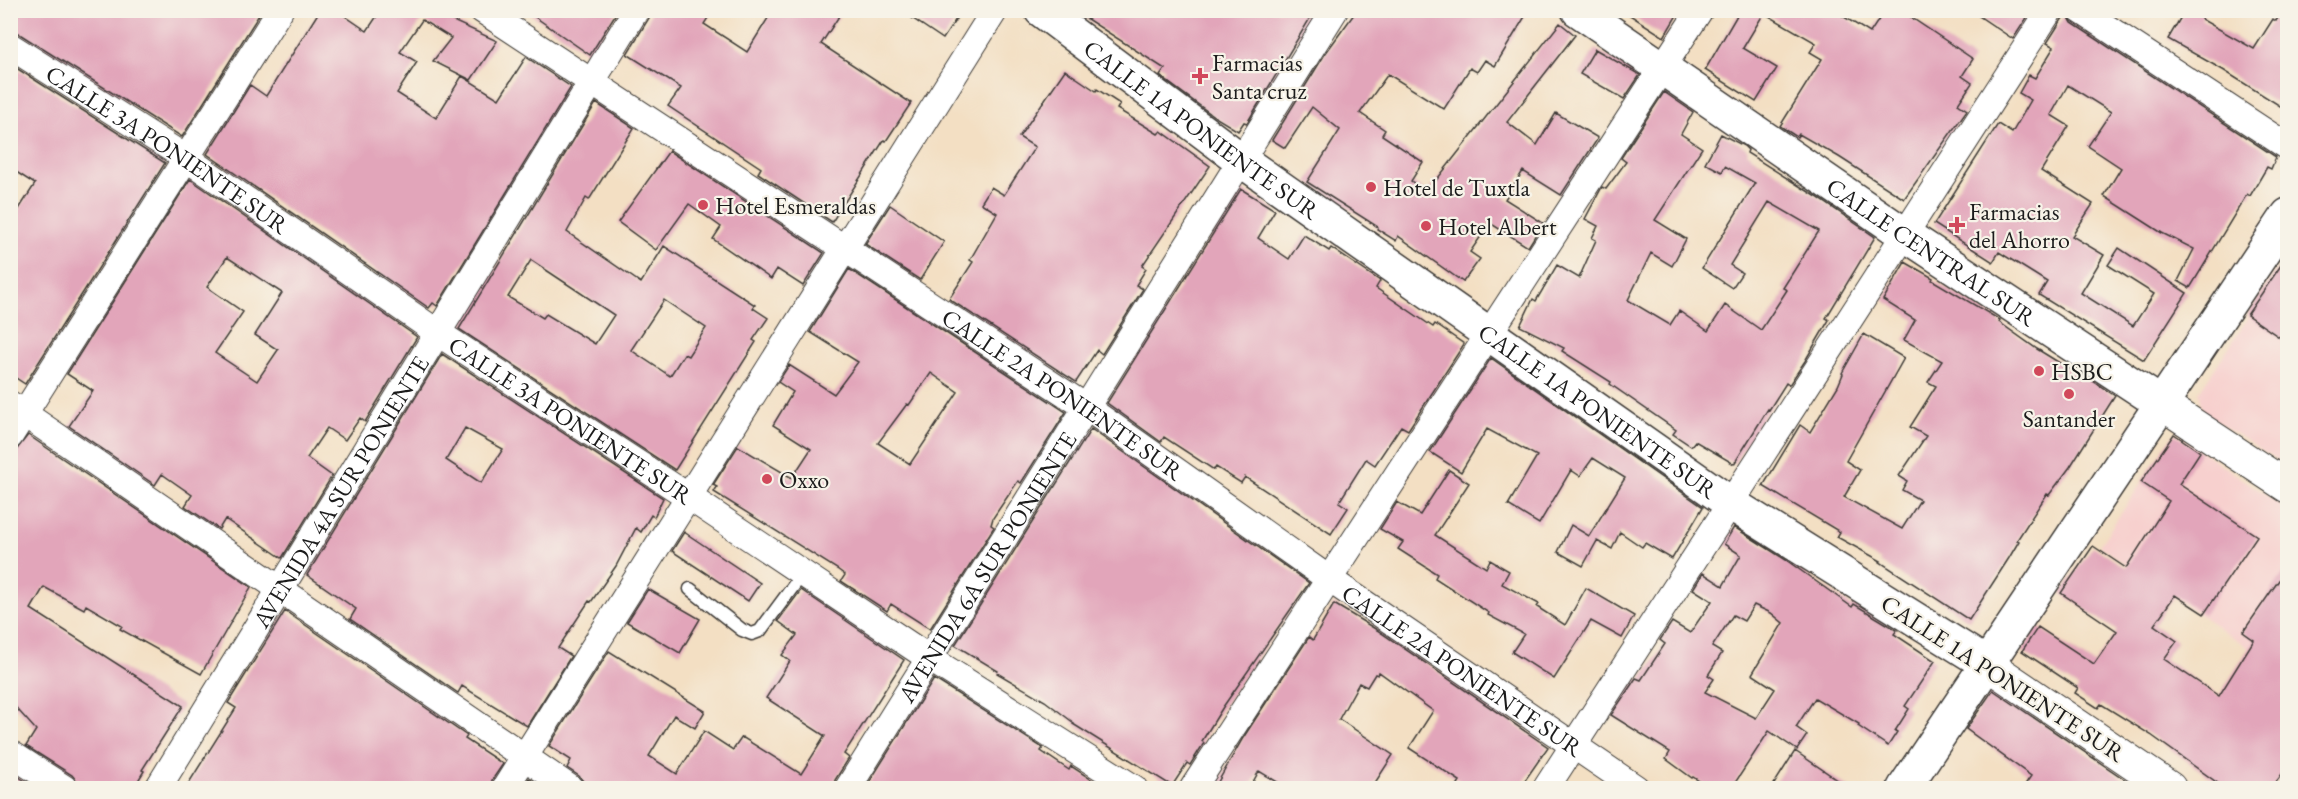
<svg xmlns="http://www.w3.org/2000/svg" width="2298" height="799" font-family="'EB Garamond',serif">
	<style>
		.built { fill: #f7d0ce }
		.building { fill: #e2a5ba; fill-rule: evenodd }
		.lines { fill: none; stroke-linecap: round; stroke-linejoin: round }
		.service-casing { stroke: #3c3935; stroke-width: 15 }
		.minor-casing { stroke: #3c3935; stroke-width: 28 }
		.tertiary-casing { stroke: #3c3935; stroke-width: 34 }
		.secondary-casing { stroke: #3c3935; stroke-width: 36 }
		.service { stroke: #fff; stroke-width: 12 }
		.minor { stroke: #fff; stroke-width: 26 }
		.tertiary { stroke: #fff; stroke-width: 32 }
		.secondary { stroke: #fff; stroke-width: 33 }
		.poi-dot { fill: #d1495b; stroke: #f7f3e8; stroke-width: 2 }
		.labels { text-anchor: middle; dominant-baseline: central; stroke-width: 4.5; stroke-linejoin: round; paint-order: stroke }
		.poi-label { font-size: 24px; fill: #1c1c1c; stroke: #f7f3e8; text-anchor: start }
		.street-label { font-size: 24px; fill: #1c1c1c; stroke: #f7f3e8 }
	</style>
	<rect width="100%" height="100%" fill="#f7f3e8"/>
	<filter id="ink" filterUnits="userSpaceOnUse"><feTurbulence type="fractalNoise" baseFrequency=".0167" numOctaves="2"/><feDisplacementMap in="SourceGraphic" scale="12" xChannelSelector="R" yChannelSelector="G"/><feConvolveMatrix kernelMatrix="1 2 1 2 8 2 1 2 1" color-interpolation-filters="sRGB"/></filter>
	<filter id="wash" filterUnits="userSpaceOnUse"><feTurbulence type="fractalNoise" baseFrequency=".008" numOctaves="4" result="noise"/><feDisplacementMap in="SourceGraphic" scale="24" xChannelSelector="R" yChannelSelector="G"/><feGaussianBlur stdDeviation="1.35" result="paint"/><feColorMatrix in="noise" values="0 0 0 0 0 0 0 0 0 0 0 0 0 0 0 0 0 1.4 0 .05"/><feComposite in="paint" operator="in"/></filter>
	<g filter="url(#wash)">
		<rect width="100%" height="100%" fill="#f3dfc3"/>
		<path class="built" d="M2287,260V468L2203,412L2199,392Z
			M2175,433L2287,509V674L2099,546Z"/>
		<g id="blocks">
			<path class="building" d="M10,10H262L182,137L18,33L10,31Z
				M320,10H336L367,31L381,10H459L453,21L497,41L471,80L433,61L451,38L422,20L400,52L417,62L397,93L436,118L462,76L499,99L526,57L571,87L437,306L433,303L429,308L207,154L250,85L266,96Z
				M525,10H618L590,55Z
				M651,10H713L704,24L747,52L773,10H843L821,44L911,103L886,141L884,140L832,222L758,173L761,168L668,106L681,88L627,54L649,18Z
				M900,10H962L943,39Z
				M1073,10H1315L1247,123L1244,122L1238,131L1215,117L1160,76L1165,69Z
				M1357,10H1529L1495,66L1485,60L1477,72L1470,68L1444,109L1388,74L1360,113L1385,130L1382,135L1423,162L1411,181L1427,192L1560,23L1575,35L1507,122L1537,145L1556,113L1598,138L1561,195L1523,171L1505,199L1543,223L1528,247L1490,223L1470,252L1480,259L1463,282L1398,236L1396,241L1377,229L1378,227L1307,182L1340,130L1312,107L1285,148L1272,140L1325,54Z
				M1622,10H1680L1664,37Z
				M1740,10H1833L1870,33L1885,10H1900L1973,59L1962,76L1972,83L1958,104L1967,110L1904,199L1839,157L1799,134L1797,137L1780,126L1822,59L1810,52L1816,43L1764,13L1743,48L1777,68L1756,102L1705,70Z
				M1970,10H2032L2013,39Z
				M2065,10L2072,23L2276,157L2271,169L2267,167L2250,196L2247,194L2190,288L2178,281L2194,249L2162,233L2104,196L2121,168L2088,146L2111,112L2068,85L2051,115L2069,126L2041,171L2093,204L2072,236L2104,255L2081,293L2133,326L2154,294L2108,265L2119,248L2187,293L2144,360L2039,295L2047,282L1999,252L1993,262L1934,224L1998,124L2012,133L2031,100L2019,93L2029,75L2035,78L2054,47L2047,43L2063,18Z
				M2185,10H2206L2201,19L2254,49L2273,19L2276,21L2283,10H2288V111L2223,70L2168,39Z
				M1595,49L1640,75L1624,99L1580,74Z
				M10,64L165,163L25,384L10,374V223L35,184L10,168Z
				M1065,70L1096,91L1097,89L1120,104L1117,109L1158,134L1161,131L1210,166L1142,266L1146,269L1136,285L1143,289L1102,354L1097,350L1076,382L949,299L973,262L970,260L997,213L981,203L991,187L1004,195L1035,147L1019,137Z
				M1664,92L1693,112L1681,134L1702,148L1655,220L1686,239L1672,266L1651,253L1628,300L1670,325L1679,311L1708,331L1725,305L1761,330L1787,290L1783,288L1819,231L1769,202L1730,265L1742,273L1732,288L1702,268L1755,183L1725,166L1722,172L1705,163L1721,134L1744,146L1748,150L1747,153L1817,197L1875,237L1826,318L1829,320L1805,361L1789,385L1786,383L1769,410L1768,409L1734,464L1695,441L1691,446L1673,434L1676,430L1610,384L1611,382L1562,351L1564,348L1520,326L1533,299L1536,301L1557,265L1579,278L1596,240L1592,238L1598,226L1585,219L1602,187L1606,189L1626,162L1621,158Z
				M596,103L634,128L589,200L586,198L567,232L641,283L664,246L755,305L753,308L768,318L753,340L756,342L675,470L459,329ZM531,260L614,315L595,344L546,314L543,318L508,297ZM664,300L706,328L688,356L684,354L670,376L631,350Z
				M669,151L824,253L803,286L777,269L771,279L713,239L721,227L689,204L656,250L618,222Z
				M190,179L417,337L365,422L360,418L345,440L327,428L307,458L332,476L282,558L225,519L219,529L185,506L192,495L162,474L155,485L69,426L93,391L67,374ZM227,257L282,293L255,335L278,350L257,381L215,353L243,312L207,287Z
				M1241,189L1275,210L1258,238L1289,259L1304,235L1329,251L1331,248L1380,281L1376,288L1433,327L1435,324L1464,344L1408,430L1401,426L1375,465L1366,459L1339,502L1348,508L1331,534L1245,477L1241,483L1216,467L1214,470L1164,437L1161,442L1107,403Z
				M890,205L944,242L920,280L865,244Z
				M2288,255V343L2247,315Z
				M1905,262L1933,278L1932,280L2000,320L1999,322L2037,349L2071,370L2072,367L2115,396L2070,467L2049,495L2047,494L2017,540L2019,541L2009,558L1969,620L1880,562L1881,561L1837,537L1840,532L1763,486L1800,425L1810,432L1838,386L1843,374L1842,373L1864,334L1904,358L1846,461L1860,470L1844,497L1902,529L1920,500L1902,490L1907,481L1899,476L1926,436L1910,427L1936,386L1928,382L1942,361L1904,340L1915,320L1883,300Z
				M849,269L1066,412L1021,483L1018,481L993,518L991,525L994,527L930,629L891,604L887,611L841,581L845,575L837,569L714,492L717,487L713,485L738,446L792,478L811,449L773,425L793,392L778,382L789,365L834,394L858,362L810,332ZM931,373L958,392L910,464L878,443L907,404L909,405Z
				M442,354L663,498L654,517L651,515L641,532L636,528L616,566L591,602L589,601L558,648L571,656L527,726L462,686L458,693L350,619L356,609L307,575ZM465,428L503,449L481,483L446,460Z
				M1491,358L1703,507L1672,559L1645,543L1642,547L1620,532L1612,549L1597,541L1583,566L1558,552L1571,525L1589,536L1625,478L1593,458L1580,476L1571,470L1539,524L1508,505L1537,456L1487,429L1461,472L1430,452Z
				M1091,429L1309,583L1223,707L1202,741L1204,743L1190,765L1187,763L1172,786L1073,724L1074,723L1045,701L997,673L998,671L955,645Z
				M2174,434L2200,452L2179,484L2257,536L2204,614L2175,595L2154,625L2177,641L2164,659L2219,696L2254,640L2243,632L2288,567V766L2271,789H2226L2151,735L2101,704L2098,708L2075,693L2078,688L2022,651L2038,627L2094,664L2117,631L2061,593L2093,546L2126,568L2169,501L2141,482Z
				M28,435L251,587L201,674L120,629L122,626L86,605L84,609L44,587L31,609L183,706L142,770L144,771L133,789H79L77,781L72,775L26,746L36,730L10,701V451L17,449Z
				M1449,470L1469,483L1435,535L1486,568L1490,560L1509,571L1502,584L1539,604L1537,607L1565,625L1586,588L1634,616L1622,638L1591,621L1554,679L1512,652L1524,634L1488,615L1489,613L1435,578L1437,574L1398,549L1403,542L1380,529L1397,502L1420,515Z
				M1734,527L1786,560L1852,607L1854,604L1897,630L1894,634L1935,661L1905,706L1909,709L1895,731L1897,732L1888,746L1858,726L1859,724L1815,698L1796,727L1807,735L1797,750L1769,731L1731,789H1711L1693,777L1692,778L1666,759L1670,752L1611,715L1636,678L1641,680L1665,644L1660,640L1672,622L1690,633L1712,601L1693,589L1703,573L1723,586L1741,555L1724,544ZM1754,605L1771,613L1783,623L1752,674L1775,689L1756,718L1705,692L1714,679L1708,675L1722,653L1712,647L1733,615L1744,621Z
				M684,532L760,583L748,601L672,551Z
				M648,589L700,619L680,653L627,622Z
				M801,590L904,660L844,754L849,758L835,780L833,789H585L583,781L579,776L567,768L571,760L549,746L609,651L705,711L695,728L674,715L649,756L677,774L704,731L733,750L742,737L801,774L825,736L766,698L790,661L782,655L797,635L778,621Z
				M1334,604L1377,630L1548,747L1519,789H1455L1460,781L1409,748L1433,711L1379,672L1378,675L1375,674L1367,687L1359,683L1339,719L1393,755L1371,789H1289L1259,771L1249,789H1214L1243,738L1309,637L1313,640Z
				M285,611L467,736L465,739L503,764L492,780L490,789H185L236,708L228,703Z
				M934,679L1043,748L1041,751L1069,770L1071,766L1106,789H865Z
				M1993,690L2127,781L2122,789H2022L2031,776L1966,729Z
				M1795,751L1851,789H1771Z
				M10,771L37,789H10Z
				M529,778L544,789H522Z"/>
		</g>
	</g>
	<g filter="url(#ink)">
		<use href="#blocks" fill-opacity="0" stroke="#3c3935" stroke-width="1.5"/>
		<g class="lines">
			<g class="service-casing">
				<path id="service" d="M690,589L742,630L752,634L760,631L803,573"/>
			</g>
			<g class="minor-casing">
				<g id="minor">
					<path id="s1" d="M482,10L1086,407L1329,579L1636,788"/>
					<path d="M2080,10L2288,147"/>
					<path id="s2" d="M10,46L186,158L438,333L689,497L929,658L1134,788"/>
					<path d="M10,404L570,788"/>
					<path d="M10,436L280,10"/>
					<path d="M10,753L64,788"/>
					<path id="s3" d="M158,788L636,10"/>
					<path d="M505,788L995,10"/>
					<path id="s4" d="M848,788L1335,10"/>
					<path d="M1193,788L1700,10"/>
					<path d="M1546,788L2050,10"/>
				</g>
			</g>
			<g class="tertiary-casing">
				<path id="tertiary" d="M2162,404L2288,487
					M1987,664L2170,788"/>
			</g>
			<g class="secondary-casing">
				<g id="secondary">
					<path id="s5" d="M1041,10L1241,160L1730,503L1987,664"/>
					<path id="s6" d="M1578,10L1904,234L2162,404"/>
					<path d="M1904,788L2288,215"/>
				</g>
			</g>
			<use href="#service" class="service"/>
			<use href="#minor" class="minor"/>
			<use href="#tertiary" class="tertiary"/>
			<use href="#secondary" class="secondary"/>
		</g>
	</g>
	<g class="poi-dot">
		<path d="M1197 67h6v6h6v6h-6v6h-6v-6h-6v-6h6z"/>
		<circle cx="1371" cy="187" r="6"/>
		<circle cx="703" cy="205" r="6"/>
		<path d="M1954 216h6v6h6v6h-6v6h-6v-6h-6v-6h6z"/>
		<circle cx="1426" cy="226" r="6"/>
		<circle cx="2039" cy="371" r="6"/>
		<circle cx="2069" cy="394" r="6"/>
		<circle cx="767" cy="479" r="6"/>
	</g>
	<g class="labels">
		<g class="poi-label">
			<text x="1212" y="62">Farmacias<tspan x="1212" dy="28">Santa cruz</tspan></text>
			<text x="1383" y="187">Hotel de Tuxtla</text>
			<text x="715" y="205">Hotel Esmeraldas</text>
			<text x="1969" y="211">Farmacias<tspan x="1969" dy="28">del Ahorro</tspan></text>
			<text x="1438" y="226">Hotel Albert</text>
			<text x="2051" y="371">HSBC</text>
			<text x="2069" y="418" text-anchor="middle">Santander</text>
			<text x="779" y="479">Oxxo</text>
		</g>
		<g class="street-label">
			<text stroke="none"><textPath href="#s5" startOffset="200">CALLE 1A PONIENTE SUR</textPath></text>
			<text stroke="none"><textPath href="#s2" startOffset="188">CALLE 3A PONIENTE SUR</textPath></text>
			<text stroke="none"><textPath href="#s6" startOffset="428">CALLE CENTRAL SUR</textPath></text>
			<text stroke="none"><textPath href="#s1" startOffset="696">CALLE 2A PONIENTE SUR</textPath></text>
			<text stroke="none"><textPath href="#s5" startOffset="686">CALLE 1A PONIENTE SUR</textPath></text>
			<text stroke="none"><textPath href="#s2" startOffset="674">CALLE 3A PONIENTE SUR</textPath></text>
			<text stroke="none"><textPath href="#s3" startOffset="348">AVENIDA 4A SUR PONIENTE</textPath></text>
			<text stroke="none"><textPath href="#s4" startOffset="261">AVENIDA 6A SUR PONIENTE</textPath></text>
			<text stroke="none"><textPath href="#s1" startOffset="1182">CALLE 2A PONIENTE SUR</textPath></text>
			<text transform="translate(2003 678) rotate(33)">CALLE 1A PONIENTE SUR</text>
		</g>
	</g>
	<rect width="2298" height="799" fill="none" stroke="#f7f3e8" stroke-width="36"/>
</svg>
